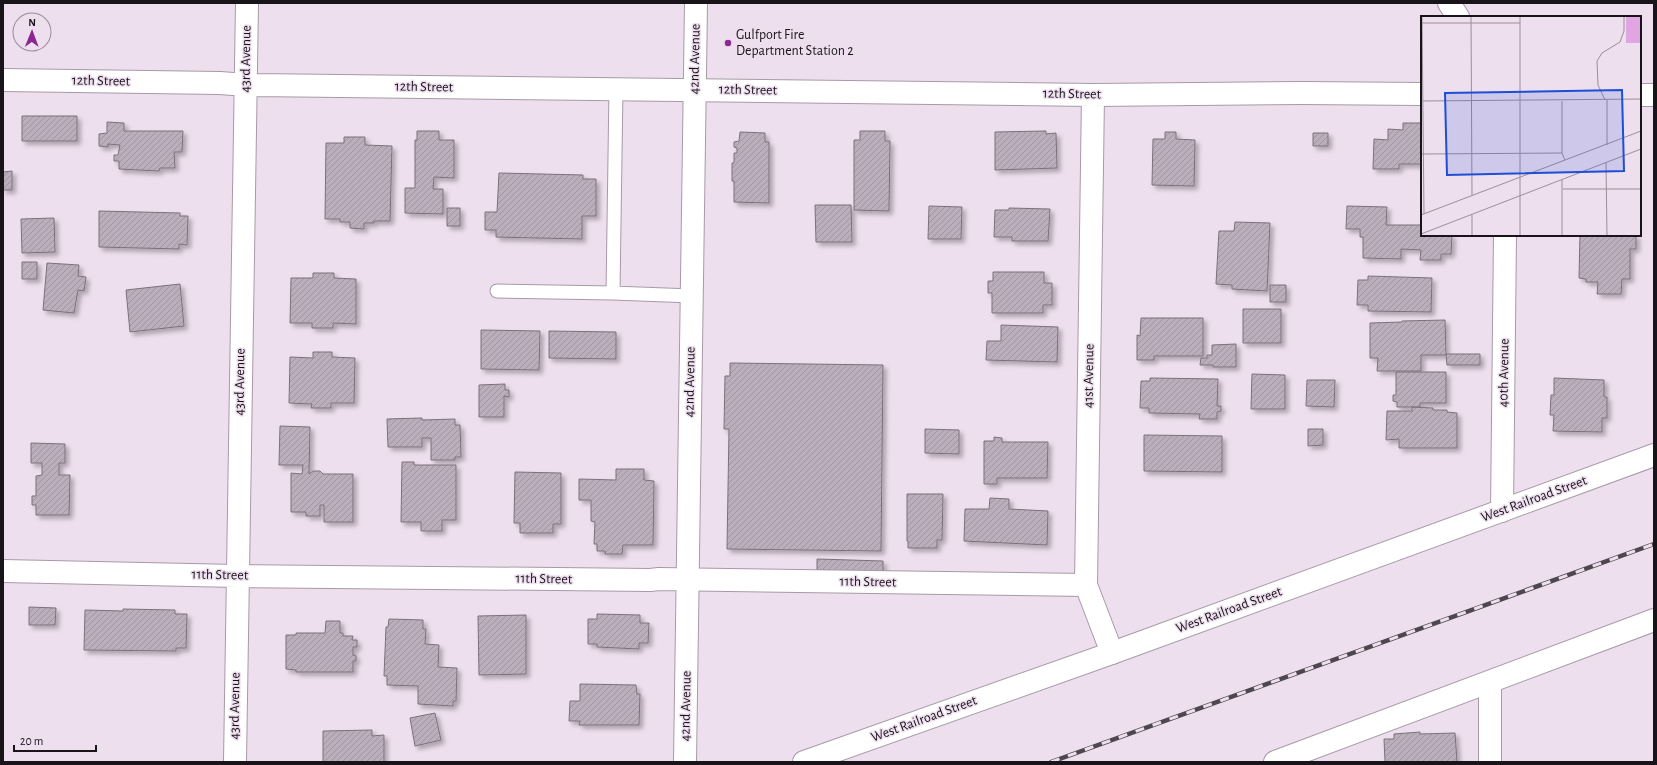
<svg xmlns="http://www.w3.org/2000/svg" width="1657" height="765" font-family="'Alegreya Sans',sans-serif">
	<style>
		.building { fill: url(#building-hatch); stroke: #7d707d; filter: url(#shadow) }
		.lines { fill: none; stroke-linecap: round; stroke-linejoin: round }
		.service-casing { stroke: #a79aa7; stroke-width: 15 }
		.minor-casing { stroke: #a79aa7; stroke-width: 24 }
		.tertiary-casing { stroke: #a79aa7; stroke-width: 24 }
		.service { stroke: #fff; stroke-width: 13 }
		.minor { stroke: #fff; stroke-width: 22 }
		.tertiary { stroke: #fff; stroke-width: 22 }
		.rail-casing { stroke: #4f474f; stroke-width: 4.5 }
		.rail { stroke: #eedfee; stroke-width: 3; stroke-dasharray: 9; stroke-linecap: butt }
		.poi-dot { fill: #8b2890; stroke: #eedfee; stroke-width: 1.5 }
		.labels { text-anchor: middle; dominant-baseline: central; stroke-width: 3; stroke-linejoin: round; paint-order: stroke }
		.poi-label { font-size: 14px; fill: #191419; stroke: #eedfee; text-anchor: start }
		.street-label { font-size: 14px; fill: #191419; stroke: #eedfee }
		.inset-road { fill: none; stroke: #998e99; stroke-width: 1 }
		.view { fill: #1d4ed8; fill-opacity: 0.15; stroke: #1d4ed8; stroke-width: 2 }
		.inset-edge { fill: none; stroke: #191419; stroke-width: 2 }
	</style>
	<defs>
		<pattern id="building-hatch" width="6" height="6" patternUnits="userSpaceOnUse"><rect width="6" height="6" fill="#bbaebc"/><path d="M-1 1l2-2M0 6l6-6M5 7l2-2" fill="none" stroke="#a095a1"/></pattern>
		<filter id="shadow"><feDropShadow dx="3.5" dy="3.5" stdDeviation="2" flood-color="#0004"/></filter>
	</defs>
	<rect width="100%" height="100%" fill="#eedfee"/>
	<path class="building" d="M22,116H77V141H22Z
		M107,122L124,123V131H183L182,152H174L175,168H160L159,171L119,169V161H114V155H118L120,145L108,144V147L99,146V134L107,133Z
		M1403,123H1422V164H1399V169H1373L1374,139L1388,140V129L1403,130Z
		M417,131H439V140H454V178L434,177L433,189H443V214L405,213V188H415V140H417Z
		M860,131H885V141H890L889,211L854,210V140H860Z
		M1046,131V134L1056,133L1057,168L995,170V132Z
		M740,132L765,133V142H769V203L734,202V181H732V163H734V153H737V148L734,147V142L739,141Z
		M1165,132H1176V139L1195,140L1194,186L1152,185L1153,139H1165Z
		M1313,133H1328V146H1313Z
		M344,137H365V145L392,146L390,221H374V223H364V229L350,228V222H340V219H325L326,143H344Z
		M12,171V190H3V172Z
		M499,173L583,175V179H596V216H582V239L496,237V230H485V212H497Z
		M815,205H851L852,242H816Z
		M929,206L962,207L961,239H928Z
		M1347,206L1387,207L1386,225H1422V235H1452L1451,254H1441V260H1420L1421,250L1401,249V259L1363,258V237H1360V229H1346Z
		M447,208H460V226H447Z
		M1009,208L1050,209L1048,241H1012V237H994L995,210H1009Z
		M99,211L180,213V216H188L187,245L179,244V249L99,247Z
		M54,218L55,252L22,253L21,219Z
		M1235,222L1270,223L1267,291L1232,289V285L1216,284L1219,231H1234Z
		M1580,235H1636V249H1630V279H1622L1621,294H1597L1598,282H1586V279L1579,278Z
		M22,262H37V279H22Z
		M47,263L79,265L78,276L86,277L84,291L78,290L74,313L43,310Z
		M993,272H1044V283H1052V305H1043V313H992V293H988V281H993Z
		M313,273H334V278L356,279V324L333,323V328H312V323H290L291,278H313Z
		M1368,276L1432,278L1431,312L1368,311V305H1357L1358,280H1368Z
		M180,284L184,326L130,332L126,290Z
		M1270,285H1286V302H1270Z
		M1243,309H1281V343H1243Z
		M1141,318H1203V356H1154V360H1137V335L1140,336Z
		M1445,320L1446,355H1421V371H1377L1378,358H1370V323L1402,322V321Z
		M1001,325L1058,327L1057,362L986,360L987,341H1001Z
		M481,330L540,331L539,370L481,369Z
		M549,331L616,332V359L549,358Z
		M1236,344V367H1213V365H1200L1201,358H1207V355H1212V345Z
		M313,352H332V357L355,358L354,403H331V408H311L312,404L289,403L290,357L313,358Z
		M1446,354H1480V365H1447Z
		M730,363L883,365L881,551L727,549L729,429H724L725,376H730Z
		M1396,372H1446V403H1420V407H1397V402L1393,401V395H1396Z
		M1252,374L1285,375V409H1251Z
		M1150,378L1218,379L1217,406H1221V411L1217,412V419H1199L1200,414L1149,413V408H1140L1141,381H1150Z
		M1554,378L1604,380V397H1607V418H1602V432L1553,431L1554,415H1550L1551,395H1554Z
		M1307,380H1335L1334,407L1306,406Z
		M505,384V390H509V397L504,396V417H479V385Z
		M1412,407L1433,408V410H1447V412L1457,413V448H1399V439L1386,440L1387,411H1412Z
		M422,418V420L455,419V425H460L461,457H455V460H431V438H422V447H388L387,419Z
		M280,426L310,427L309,474L313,471H320L323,474H353V522H324V505H320V516H306V512H291V473L302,474L303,465H279Z
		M925,429L959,430V454L925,453Z
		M1308,429H1323V445L1308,446Z
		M1144,435L1222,436V472L1144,471Z
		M994,437L1002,438V442H1048L1047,478H997V484H984V441H994Z
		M31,443L65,444V463H59V475H70L69,515H36V505H32V496H36V476L42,475V463H31Z
		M402,462H414V465H456V520H442V531H421V522H401Z
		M616,469H644V480L654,481L653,545H623L622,554H605V551H597V544H594L595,522L591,521V500H579V479L616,480Z
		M515,472L561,473V524H553V533H520V523H514Z
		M907,494H943L942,540H937V548H908V541H907Z
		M990,498L1009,499V509L1048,511L1047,545L964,541L965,509H989Z
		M817,559L883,561V572L817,570Z
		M29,607L56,608L55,625H29Z
		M123,609L175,610V614H187L186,648H176V651L84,650L85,610L123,611Z
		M597,614L640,615V623H649L648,643H639V649L597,647V644H588V619H597Z
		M526,615V674L479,675L478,616Z
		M389,619L423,620V629H426L425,644L439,645L438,667L457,668L456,701H453V706L418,704V686L387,685V676H384L386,627H388Z
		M326,621H340V633H343V636H353L352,640H357V647H353V655L356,656V661H353V672H296V670L286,669V635H296V633H325Z
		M580,684L636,685L637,694H640L639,725H579L580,721H569L570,701H580Z
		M435,713L441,740L415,746L410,718Z
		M372,730V736L384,735V762H323V731Z
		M1420,732V734L1455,733L1457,762H1385L1384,739H1394V734Z"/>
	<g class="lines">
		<g class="service-casing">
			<path id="service" d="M616,88L613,293L692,296
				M497,291L613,293"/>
		</g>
		<g class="minor-casing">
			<path id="minor" d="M1449,3L1458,17
				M3,80L220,83L246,85L1093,95L1302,93L1422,94
				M1093,95L1086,585L1112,653
				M1640,95H1654
				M1502,511L1505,235
				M3,571L237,576L650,580L659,579L1086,585
				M1490,682V762
				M235,762L247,3
				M1275,762L1654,620"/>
		</g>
		<g class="tertiary-casing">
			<path id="tertiary" d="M685,762L696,3
				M804,762L1112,653L1654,455"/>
		</g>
		<use href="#service" class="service"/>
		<use href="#minor" class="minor"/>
		<use href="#tertiary" class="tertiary"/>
		<g class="rail-casing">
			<path id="rail" d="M1051,762L1654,544"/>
		</g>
		<use href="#rail" class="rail"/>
	</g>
	<circle class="poi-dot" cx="728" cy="43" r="4"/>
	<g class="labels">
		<g class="poi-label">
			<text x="736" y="35">Gulfport Fire<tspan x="736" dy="16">Department Station 2</tspan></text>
		</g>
		<g class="street-label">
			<text transform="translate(246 59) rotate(-89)">43rd Avenue</text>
			<text transform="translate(695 59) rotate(-89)">42nd Avenue</text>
			<text transform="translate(101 81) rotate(1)">12th Street</text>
			<text transform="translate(424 87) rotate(1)">12th Street</text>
			<text transform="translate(748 90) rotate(1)">12th Street</text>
			<text transform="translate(1072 94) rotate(1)">12th Street</text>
			<text transform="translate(1504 373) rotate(-89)">40th Avenue</text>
			<text transform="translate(1089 376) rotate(-89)">41st Avenue</text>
			<text transform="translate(240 382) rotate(-89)">43rd Avenue</text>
			<text transform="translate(690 382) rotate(-89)">42nd Avenue</text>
			<text transform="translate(1534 499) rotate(-20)">West Railroad Street</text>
			<text transform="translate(220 575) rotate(1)">11th Street</text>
			<text transform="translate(544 579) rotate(1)">11th Street</text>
			<text transform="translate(868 582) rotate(1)">11th Street</text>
			<text transform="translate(1229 610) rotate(-20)">West Railroad Street</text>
			<text transform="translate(235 706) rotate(-89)">43rd Avenue</text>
			<text transform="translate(686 706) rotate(-89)">42nd Avenue</text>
			<text transform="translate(924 719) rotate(-20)">West Railroad Street</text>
		</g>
	</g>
	<g transform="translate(1421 16)">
		<rect width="220" height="220" fill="#eedfee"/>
		<path d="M205,0H220V27H205Z" fill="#e0a5e2"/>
		<path class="inset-road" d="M1,0L3,198M50,0L51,179M99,0V220M0,7H99M184,84L177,69L176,45L181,37L199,26L203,15V0M186,84V129M2,85L220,83M141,85V137L144,144M1,138L141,137M185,147L186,220M142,173H220M0,199L220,115M51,199V220M0,218L220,133M141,220V164"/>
		<path class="view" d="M201,74L203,155L26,159L24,77Z"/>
		<rect width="220" height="220" class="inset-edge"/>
	</g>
	<rect width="1657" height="765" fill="none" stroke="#191419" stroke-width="8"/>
	<g transform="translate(32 32) rotate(1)"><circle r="19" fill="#eedfee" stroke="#998e99"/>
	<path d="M0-3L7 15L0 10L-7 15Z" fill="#8b2890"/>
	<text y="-6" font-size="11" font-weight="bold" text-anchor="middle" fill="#191419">N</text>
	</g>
	<path d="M14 745v6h82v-6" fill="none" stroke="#191419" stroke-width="2"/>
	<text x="20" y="745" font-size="12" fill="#191419" stroke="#eedfee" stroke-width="3" paint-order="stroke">20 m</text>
</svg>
